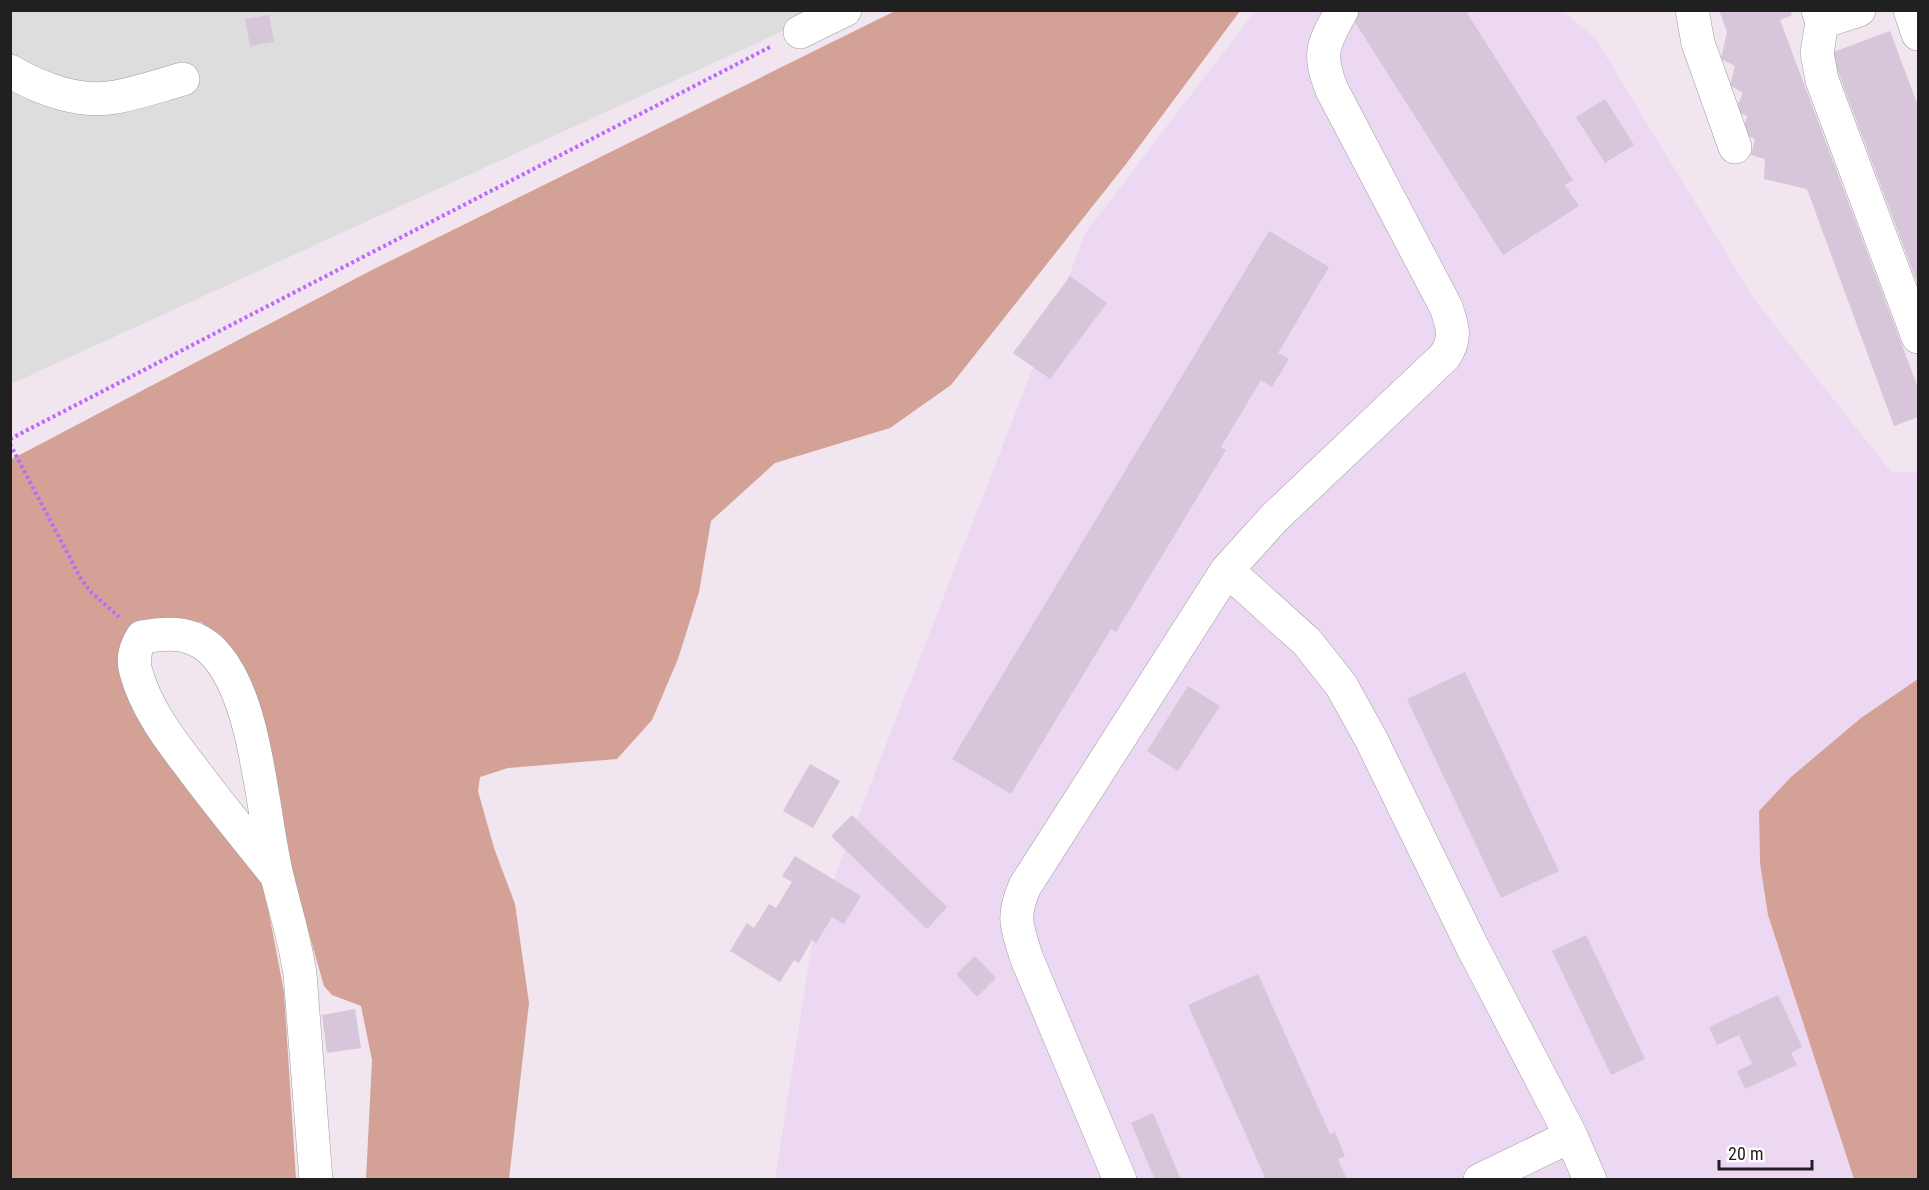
<svg xmlns="http://www.w3.org/2000/svg" width="1929" height="1190" font-family="'Roboto Condensed',sans-serif">
	<style>
		.residential { fill: #ddddde }
		.military { fill: #edd8f4 }
		.forest { fill: #d4a196 }
		.building { fill: #d7c5d9 }
		.lines { fill: none; stroke-linecap: round; stroke-linejoin: round }
		.minor-casing { stroke: #9d9d9d; stroke-width: 34 }
		.path { stroke: #bd69ff; stroke-width: 4; stroke-dasharray: 3 3; stroke-linecap: butt }
		.minor { stroke: #fff; stroke-width: 33 }
	</style>
	<rect width="100%" height="100%" fill="#f1e5f0"/>
	<path class="residential" d="M11,10L827,11L11,384Z"/>
	<path class="military" d="M1255,11H1563L1595,38L1754,299L1892,473L1918,471V1179L775,1180L814,929L1086,232Z"/>
	<path class="forest" d="M895,11H1240L1126,164L951,385L890,428L775,463L711,521L699,592L678,659L652,720L617,759L508,768L480,777L478,791L494,848L515,904L529,1003L509,1179H366L372,1060L361,1006L332,995L324,986L290,867L232,650L201,622L151,619L120,645L119,662L134,713L264,887L284,992L296,1179H11L10,460L370,271Z
		M1918,679V1179H1854L1768,915L1760,863L1759,811L1791,777L1861,718Z"/>
	<path class="building" d="M1360,10H1465L1573,180L1565,185L1579,206L1503,255L1351,16Z
		M1719,10H1790L1792,15L1780,20L1918,388V417L1894,426L1807,189L1764,179L1765,159L1751,155L1755,139L1742,133L1747,116L1735,111L1743,93L1730,85L1735,66L1721,59L1727,32Z
		M269,15L274,42L250,46L245,19Z
		M1890,31L1918,106V285L1831,53Z
		M1605,99L1634,145L1605,163L1576,117Z
		M1269,231L1329,267L1278,353L1289,359L1272,387L1261,380L1221,447L1226,450L1116,632L1111,629L1011,794L952,759Z
		M1070,276L1107,303L1050,379L1013,353Z
		M1465,672L1559,871L1501,898L1407,699Z
		M1188,686L1220,706L1178,771L1147,751Z
		M810,764L840,781L813,828L783,811Z
		M852,815L947,907L927,929L831,836Z
		M795,856L861,896L844,924L832,917L816,943L812,940L799,963L794,960L780,982L730,951L747,923L754,928L769,904L776,908L792,882L782,876Z
		M1586,935L1645,1059L1611,1075L1552,951Z
		M975,956L996,978L977,997L956,974Z
		M1258,974L1330,1134L1335,1132L1345,1156L1338,1159L1347,1180H1266L1188,1005Z
		M1778,995L1802,1047L1791,1053L1797,1065L1745,1089L1737,1071L1752,1064L1739,1035L1717,1045L1709,1027Z
		M355,1009L361,1048L327,1053L322,1015Z
		M1153,1113L1181,1180H1155L1131,1123Z"/>
	<g class="lines">
		<g class="minor-casing">
			<path id="minor" d="M1692,10L1698,43L1735,147
				M1818,10L1822,22L1817,53L1822,80L1918,337
				M1910,10L1918,34
				M1822,22L1859,10
				M800,32L845,10
				M10,71C40,89 81,104 116,97C138,93 161,85 183,79
				M1227,570L1307,642L1341,685L1371,739L1473,948L1571,1136L1590,1180
				M277,876C249,841 221,807 194,771C171,741 146,709 136,672C132,659 135,648 142,637C170,632 196,631 217,656C258,704 262,814 277,876C285,909 295,940 300,974L316,1180
				M1120,1180L1027,959C1017,927 1011,918 1025,886L1227,570L1275,517L1444,357C1457,339 1453,327 1446,307L1332,90C1317,52 1323,45 1342,10
				M1480,1180L1571,1136"/>
		</g>
		<path class="path" d="M10,439L772,46
			M10,444L81,579L91,592L119,617"/>
		<use href="#minor" class="minor"/>
	</g>
	<rect width="1929" height="1190" fill="none" stroke="#202020" stroke-width="24"/>
	<path d="M1719 1160v9h93v-9" fill="none" stroke="#202020" stroke-width="3"/>
	<text x="1728" y="1160" font-size="18" fill="#202020" stroke="#ffffff" stroke-width="4.5" paint-order="stroke">20 m</text>
</svg>
